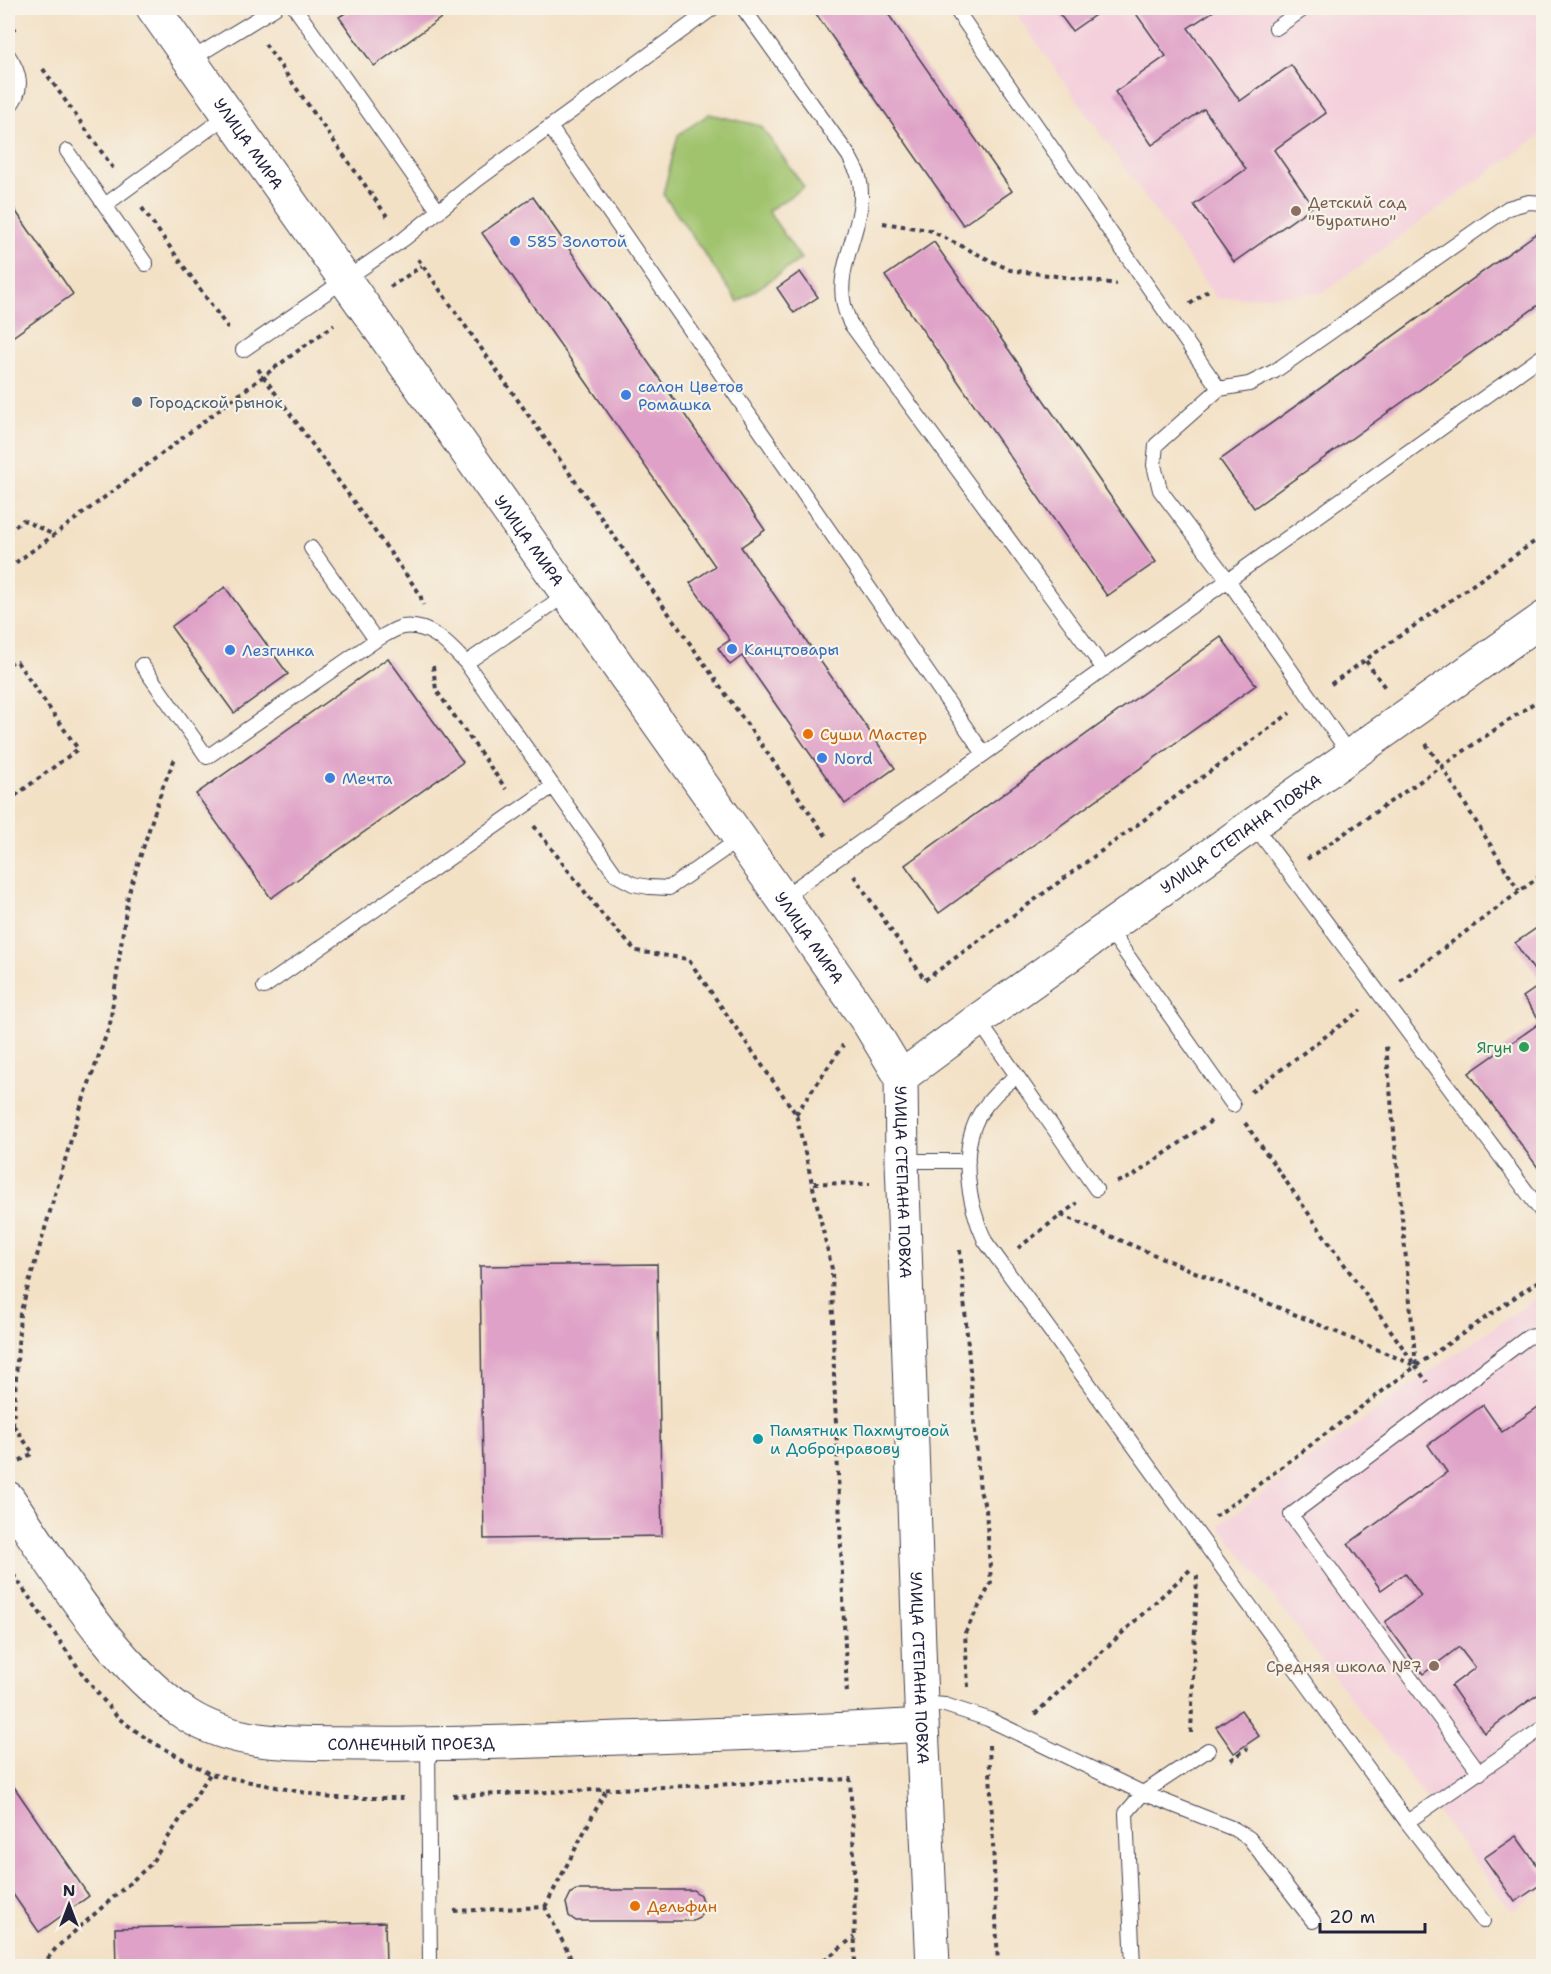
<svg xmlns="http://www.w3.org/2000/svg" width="1551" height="1974" font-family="'Shantell Sans',sans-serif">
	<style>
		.built { fill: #f4cfdc }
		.green { fill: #a0c36d; stroke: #617254; stroke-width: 1.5 }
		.building { fill: #dfa1c7 }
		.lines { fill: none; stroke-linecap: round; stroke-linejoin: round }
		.service-casing { stroke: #413f50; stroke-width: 16 }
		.tertiary-casing { stroke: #413f50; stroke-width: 35 }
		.path { stroke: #413f50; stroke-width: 4; stroke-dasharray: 4.5 4.5; stroke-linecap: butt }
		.service { stroke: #fff; stroke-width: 14 }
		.tertiary { stroke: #fff; stroke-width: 33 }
		.education-dot { fill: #8d6e63; stroke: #f7f3e8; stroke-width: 2 }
		.shop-dot { fill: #3f7fe0; stroke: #f7f3e8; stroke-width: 2 }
		.service-dot { fill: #5c6f8a; stroke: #f7f3e8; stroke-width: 2 }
		.food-dot { fill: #e8710a; stroke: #f7f3e8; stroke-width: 2 }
		.leisure-dot { fill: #2e9e5b; stroke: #f7f3e8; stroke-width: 2 }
		.culture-dot { fill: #0f9aa8; stroke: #f7f3e8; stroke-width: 2 }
		.labels { text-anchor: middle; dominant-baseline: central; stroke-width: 4.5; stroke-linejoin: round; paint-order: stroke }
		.street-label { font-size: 16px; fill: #22223b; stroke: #f7f3e8 }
		.education-label { font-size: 16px; fill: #785e54; stroke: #f7f3e8; text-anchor: start }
		.shop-label { font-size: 16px; fill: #366cbe; stroke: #f7f3e8; text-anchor: start }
		.service-label { font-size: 16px; fill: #4e5e75; stroke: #f7f3e8; text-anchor: start }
		.food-label { font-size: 16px; fill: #c56008; stroke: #f7f3e8; text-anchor: start }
		.leisure-label { font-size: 16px; fill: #27864d; stroke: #f7f3e8; text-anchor: end }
		.culture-label { font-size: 16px; fill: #0d838f; stroke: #f7f3e8; text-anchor: start }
	</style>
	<rect width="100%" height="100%" fill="#f7f3e8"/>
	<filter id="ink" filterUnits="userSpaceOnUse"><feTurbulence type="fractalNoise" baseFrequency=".0167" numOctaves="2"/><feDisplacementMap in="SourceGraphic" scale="12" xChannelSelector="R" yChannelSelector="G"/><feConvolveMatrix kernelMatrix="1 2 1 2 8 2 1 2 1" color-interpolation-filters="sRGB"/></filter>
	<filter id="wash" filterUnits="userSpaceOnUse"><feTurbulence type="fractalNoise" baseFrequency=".008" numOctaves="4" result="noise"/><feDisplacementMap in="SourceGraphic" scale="24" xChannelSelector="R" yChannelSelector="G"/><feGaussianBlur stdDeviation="1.35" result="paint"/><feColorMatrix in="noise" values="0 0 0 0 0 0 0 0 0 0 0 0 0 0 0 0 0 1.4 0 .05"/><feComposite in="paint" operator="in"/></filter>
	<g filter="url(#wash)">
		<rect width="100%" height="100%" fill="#f3e1c6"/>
		<path class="built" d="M1012,8H1543V133L1322,293L1217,299Z
			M1543,1294V1889L1512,1911L1219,1525L1423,1376Z"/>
		<path class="green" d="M709,114L761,126L804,187L768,211L801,259L738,302L663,194L678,135Z"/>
		<g id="blocks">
			<path class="building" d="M353,8H455L374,66L339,17Z
				M812,8H884L1012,191L963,225Z
				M1055,8H1105L1072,31Z
				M1132,8H1218L1188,28L1240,101L1291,65L1326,113L1274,150L1313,206L1234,262L1194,205L1246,169L1204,109L1152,145L1115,92L1166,56Z
				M533,197L765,530L741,547L895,768L845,804L742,656L730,665L718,648L730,640L690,583L715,566L482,233Z
				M8,200L73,294L8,340Z
				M1537,233L1544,242V301L1254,508L1220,460Z
				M934,242L1156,562L1107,596L885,276Z
				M800,272L818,297L794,313L777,288Z
				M225,587L288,674L234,713L171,627Z
				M1221,637L1256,685L939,913L905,865Z
				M388,658L463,762L271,898L196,794Z
				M1544,923V1176L1469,1073L1541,1022L1523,997L1543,983L1515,943Z
				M657,1264L662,1536L484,1539L480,1266Z
				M1544,1403V1690L1484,1733L1451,1686L1475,1668L1459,1647L1423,1674L1385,1622L1421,1596L1405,1573L1381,1590L1348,1544L1447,1472L1428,1445L1483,1405L1502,1432Z
				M1241,1710L1259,1736L1234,1753L1216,1727Z
				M8,1778L89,1896L39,1932L8,1887Z
				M1516,1836L1544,1875V1882L1515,1902L1484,1858Z
				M576,1890H693L700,1895L704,1908L699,1918L693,1921H576L569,1916L566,1903L571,1893Z
				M385,1922L386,1966H116L115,1928Z"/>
		</g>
	</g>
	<g filter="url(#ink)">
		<use href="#blocks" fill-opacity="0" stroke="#413f50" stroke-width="1.5"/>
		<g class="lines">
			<g class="service-casing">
				<path id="service" d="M295,8L439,212
					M743,8L849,156C852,163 857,170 859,177C870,221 834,262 844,305C845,311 848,317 850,323L1104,669
					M955,8L1219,389L1156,445L1154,465L1160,490L1228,580L1350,755
					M1276,28L1305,8
					M8,55C20,73 25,90 8,108
					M190,60L275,8
					M550,127L984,754
					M67,151L146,264
					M105,205L229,114
					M243,350L404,239L477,180L713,8
					M1219,389L1249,384L1275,371L1508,208L1529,202L1544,203
					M311,548L376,640
					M466,663L567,594
					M142,665L207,757L376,640C384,636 394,629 402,627C430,623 449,645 466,663L616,875L633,884L649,887L669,888L738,840
					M1253,824L1544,1215
					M782,898L1544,355
					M1108,928L1233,1105
					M264,987L553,786
					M978,1020L1096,1189
					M1017,1076C1003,1086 991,1097 981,1112C958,1149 968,1204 985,1241L1407,1822L1483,1921
					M902,1161H968
					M921,1703L945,1705L988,1719L1143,1793L1234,1829L1249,1838L1313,1921
					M428,1745L430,1966
					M1480,1773L1291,1515L1528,1337L1544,1335
					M1407,1822L1544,1727
					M1133,1966L1126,1813L1143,1793L1208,1750"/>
			</g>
			<g class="tertiary-casing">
				<g id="tertiary">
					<path id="s1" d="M153,8L782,898L868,1022L901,1077L902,1161L921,1703L933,1966"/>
					<path id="s2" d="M901,1077L978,1020L1544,618"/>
					<path id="s3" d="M8,1498C58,1571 113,1666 187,1715C238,1748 304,1743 362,1744C439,1745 516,1742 593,1739C703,1735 813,1732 922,1725"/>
				</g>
			</g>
			<path class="path" d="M8,19L16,31
				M265,44L389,219
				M43,69L113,168
				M142,208L230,331
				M883,223L929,230L1010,270L1117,284
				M418,259L826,836
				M390,287L422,266
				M1190,304L1211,288
				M258,369L420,594L423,605
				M8,532L23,520L54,535
				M8,568C119,490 223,403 334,325
				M1366,661L1386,689
				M8,663L17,662L78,749L8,801
				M433,666L436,690L506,789
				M1331,684L1544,535
				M1426,744L1442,767L1519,891
				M534,826L605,918L636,951L688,959L796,1114L832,1269L834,1375L847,1696
				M1307,859L1544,696
				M854,876L925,980L1290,713
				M1400,981L1544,873
				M1251,1092L1361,1010
				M796,1114L843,1045
				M1245,1123L1427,1382
				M1117,1182L1133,1176L1214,1119
				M814,1183L870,1184
				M1061,1215L1416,1366L1386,1046
				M1018,1248L1077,1203
				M960,1250L980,1491L986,1509L991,1583L965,1633L968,1687
				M8,1418L33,1453L14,1464
				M13,1425L20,1314L80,1109L110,1024L128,895L163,786L176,756
				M1215,1517L1416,1366L1544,1277
				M8,1567L84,1676L118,1718L147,1739L210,1774L332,1798H404
				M1035,1714L1192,1568
				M1191,1733L1197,1575
				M989,1745L998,1966
				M1231,1760L1248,1748
				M453,1796L850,1779L854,1856L855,1966
				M545,1907L606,1790
				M454,1911L545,1907L575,1966
				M42,1966L56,1948L150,1865L210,1774
				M817,1966L854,1937"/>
			<use href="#service" class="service"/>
			<use href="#tertiary" class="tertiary"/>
		</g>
	</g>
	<g class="education-dot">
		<circle cx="1296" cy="211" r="6"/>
		<circle cx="1434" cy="1666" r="6"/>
	</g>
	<g class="shop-dot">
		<circle cx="515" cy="241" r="6"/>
		<circle cx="626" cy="395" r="6"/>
		<circle cx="732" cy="649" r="6"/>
		<circle cx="230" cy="650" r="6"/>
		<circle cx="822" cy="758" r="6"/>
		<circle cx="330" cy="778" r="6"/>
	</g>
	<circle class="service-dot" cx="137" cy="402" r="6"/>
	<g class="food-dot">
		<circle cx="808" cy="734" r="6"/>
		<circle cx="635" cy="1906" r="6"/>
	</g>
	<circle class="leisure-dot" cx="1524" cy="1047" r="6"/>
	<circle class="culture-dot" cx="758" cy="1439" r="6"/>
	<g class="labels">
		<g class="street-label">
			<text stroke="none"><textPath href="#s1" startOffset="166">УЛИЦА МИРА</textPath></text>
			<text stroke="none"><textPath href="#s1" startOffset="652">УЛИЦА МИРА</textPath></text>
			<text stroke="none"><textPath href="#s2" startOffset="418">УЛИЦА СТЕПАНА ПОВХА</textPath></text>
			<text stroke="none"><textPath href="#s1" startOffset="1138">УЛИЦА МИРА</textPath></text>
			<text stroke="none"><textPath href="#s1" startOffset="1410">УЛИЦА СТЕПАНА ПОВХА</textPath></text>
			<text stroke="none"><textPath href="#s1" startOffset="1896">УЛИЦА СТЕПАНА ПОВХА</textPath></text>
			<text stroke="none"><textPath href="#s3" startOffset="512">СОЛНЕЧНЫЙ ПРОЕЗД</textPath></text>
		</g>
		<g class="education-label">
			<text x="1308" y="202">Детский сад<tspan x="1308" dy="18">"Буратино"</tspan></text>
			<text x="1422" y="1666" text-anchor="end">Средняя школа №7</text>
		</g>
		<g class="shop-label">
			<text x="527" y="241">585 Золотой</text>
			<text x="638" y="386">салон Цветов<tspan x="638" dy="18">Ромашка</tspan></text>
			<text x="744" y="649">Канцтовары</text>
			<text x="242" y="650">Лезгинка</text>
			<text x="834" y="758">Nord</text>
			<text x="342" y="778">Мечта</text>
		</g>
		<g class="service-label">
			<text x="149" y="402">Городской рынок</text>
		</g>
		<g class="food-label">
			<text x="820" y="734">Суши Мастер</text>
			<text x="647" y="1906">Дельфин</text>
		</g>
		<g class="leisure-label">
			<text x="1512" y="1047">Ягун</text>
		</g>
		<g class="culture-label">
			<text x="770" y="1430">Памятник Пахмутовой<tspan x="770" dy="18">и Добронравову</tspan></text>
		</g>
	</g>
	<rect width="1551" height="1974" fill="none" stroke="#f7f3e8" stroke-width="30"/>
	<g transform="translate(69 1905)" stroke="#f7f3e8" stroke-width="4.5" paint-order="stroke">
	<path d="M0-4.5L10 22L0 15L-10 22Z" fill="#22223b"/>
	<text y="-9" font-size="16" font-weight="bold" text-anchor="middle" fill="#22223b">N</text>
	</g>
	<path d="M1320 1923v9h105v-9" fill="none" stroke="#22223b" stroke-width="3"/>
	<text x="1329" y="1923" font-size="18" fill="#22223b" stroke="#f7f3e8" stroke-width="4.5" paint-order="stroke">20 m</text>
</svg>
